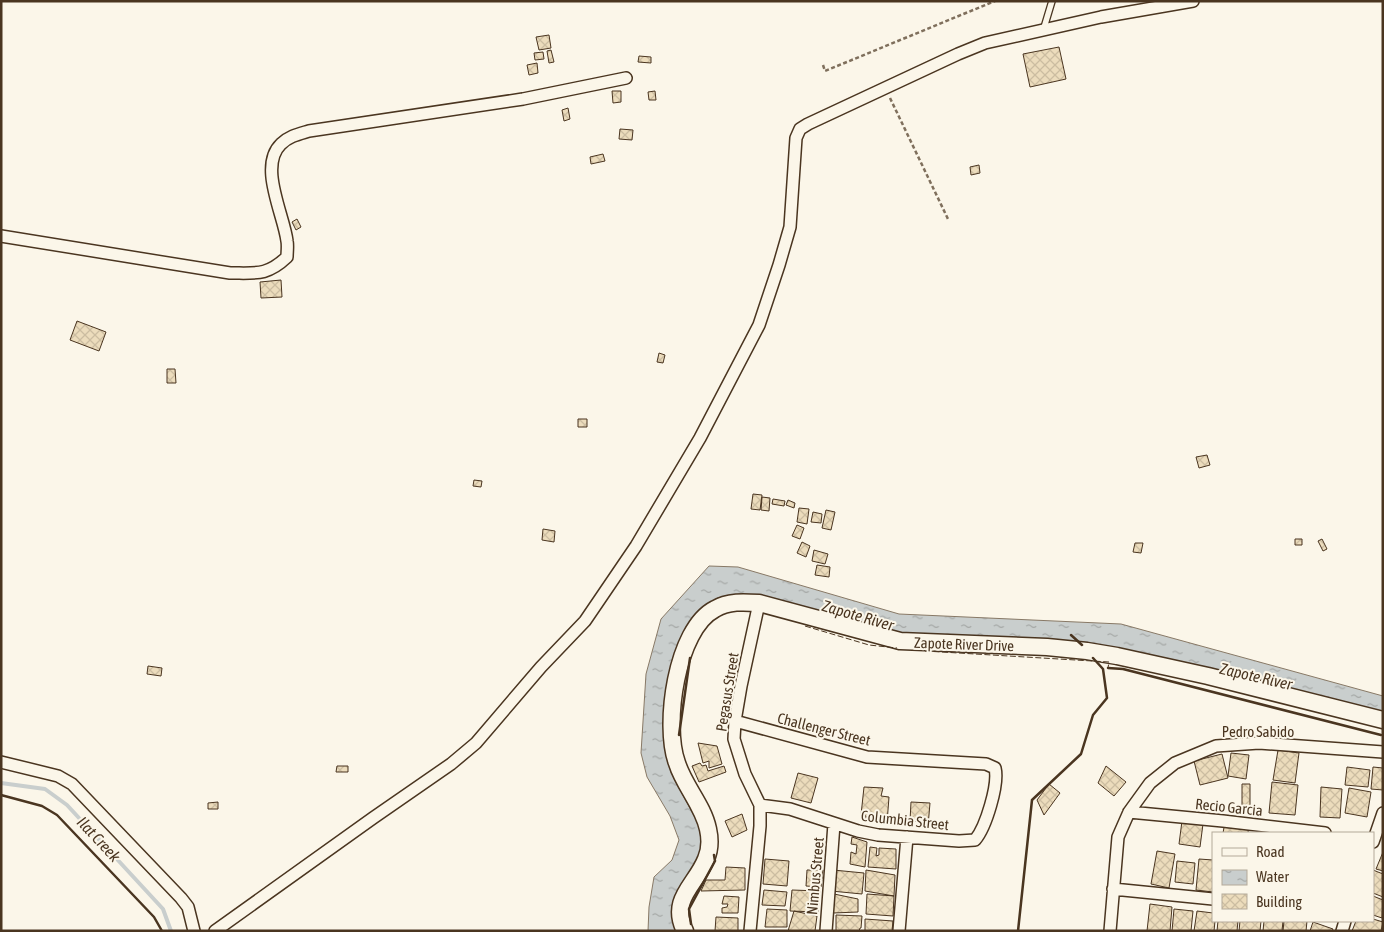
<svg xmlns="http://www.w3.org/2000/svg" width="1384" height="932" font-family="'Asap Condensed',sans-serif">
	<style>
		.water { fill: url(#water-ripples); stroke: #887966 }
		.lines { fill: none; stroke-linecap: round; stroke-linejoin: round }
		.stream { stroke: #c9cecd; stroke-width: 4 }
		.building { fill: url(#building-cross-hatch); stroke: #4a3520 }
		.lane-casing { stroke: #4a3520; stroke-width: 8 }
		.street-casing { stroke: #4a3520; stroke-width: 14 }
		.secondary-casing { stroke: #4a3520; stroke-width: 19 }
		.path { stroke: #7f6f5c; stroke-width: 2.5; stroke-dasharray: 4 2.5; stroke-linecap: butt }
		.lane { stroke: #fbf6e9; stroke-width: 5.5 }
		.street { stroke: #fbf6e9; stroke-width: 11 }
		.secondary { stroke: #fbf6e9; stroke-width: 16 }
		.fence { stroke: #4a3520; stroke-width: 1; stroke-dasharray: 6 2.5; stroke-linecap: butt }
		.wall { stroke: #4a3520; stroke-width: 2.5 }
		.labels { text-anchor: middle; dominant-baseline: central; stroke-width: 4; stroke-linejoin: round; paint-order: stroke }
		.street-label { font-size: 15px; fill: #4a3520; stroke: #fbf6e9 }
		.water-label { font-size: 16px; font-style: italic; fill: #4a3520; stroke: #fbf6e9 }
	</style>
	<defs>
		<pattern id="water-ripples" width="26" height="14" patternUnits="userSpaceOnUse" patternTransform="scale(1.25)"><rect width="26" height="14" fill="#c9cecd"/><path d="M2 4q2-2 4 0t4 0M15 11q2-2 4 0t4 0" fill="none" stroke="#a5a8a6"/></pattern>
		<pattern id="building-cross-hatch" width="8" height="8" patternUnits="userSpaceOnUse" patternTransform="scale(1.25)"><rect width="8" height="8" fill="#ecdcbc"/><path d="M0 0l8 8M0 8l8-8" fill="none" stroke="#ccbda1"/></pattern>
	</defs>
	<rect width="100%" height="100%" fill="#fbf6e9"/>
	<path class="water" d="M709,566L738,567L899,614L1121,624L1383,696V714L1119,652L897,639L757,598H717L689,634L668,727L671,773L699,825L704,856L683,890L682,931H648L649,907L654,877L672,860L679,840L670,816L647,777L641,753L646,674L661,619Z"/>
	<g class="lines">
		<path class="stream" d="M1,783L45,789L67,805L163,909L171,931"/>
	</g>
	<path class="building" d="M549,35L551,48L539,50L536,37Z
		M1059,47L1066,79L1030,87L1023,54Z
		M551,50L554,62L549,63L547,51Z
		M543,52L544,59L535,60L534,53Z
		M639,56L651,57V63L638,62Z
		M537,63L538,73L529,75L527,65Z
		M612,91H621V102L613,103Z
		M655,91L656,100H649L648,92Z
		M568,108L570,119L564,121L562,110Z
		M620,129L633,130L632,140L619,139Z
		M603,154L605,161L591,164L590,157Z
		M979,165L980,173L971,175L970,167Z
		M297,219L301,227L296,230L292,222Z
		M281,280L282,297L261,298L260,282Z
		M77,321L106,332L99,351L70,340Z
		M659,353L665,355L663,363L657,362Z
		M167,369H175L176,383H167Z
		M578,419H587V427H578Z
		M1207,455L1210,465L1199,468L1196,457Z
		M474,480L482,481L481,487L473,486Z
		M753,494L762,495L760,510L751,509Z
		M762,497L770,498L769,511L761,510Z
		M773,499L785,501L784,506L772,504Z
		M788,500L795,503L794,508L786,505Z
		M799,508L809,509L807,524L797,522Z
		M826,510L835,512L831,530L822,528Z
		M813,512L822,514L821,523L811,522Z
		M797,525L804,528L800,539L792,536Z
		M543,529L555,531L554,542L542,540Z
		M1295,539H1302V545H1295Z
		M1322,539L1327,549L1323,551L1318,541Z
		M802,542L810,546L806,557L797,553Z
		M1135,543H1143L1141,553L1133,552Z
		M814,550L828,554L825,564L812,561Z
		M817,565L830,567L829,577L815,575Z
		M148,666L162,668L161,676L147,674Z
		M698,743L717,746L722,764L709,768V761L703,763Z
		M1278,750L1299,753L1295,783L1273,780Z
		M1231,753L1249,755L1246,779L1228,776Z
		M1222,754L1228,778L1200,785L1194,761Z
		M700,763L702,766L706,765L708,771L724,766L726,772L699,782L692,766Z
		M337,766H348V772H336Z
		M1106,766L1126,782L1114,796L1098,783Z
		M1347,767L1370,770L1368,787L1345,785Z
		M1373,767L1383,768V790L1371,789Z
		M798,773L818,778L811,803L791,798Z
		M1272,782L1298,785L1295,815L1269,813Z
		M1049,784L1060,793L1044,815L1037,800Z
		M1242,784H1250V810H1242Z
		M864,787L883,788L881,796L889,797L887,823L866,821V816L861,815Z
		M1321,787L1342,789L1340,818L1320,817Z
		M1349,788L1371,792L1367,817L1345,813Z
		M218,802V809H208V803Z
		M911,802L930,803L928,826H921V822L910,821Z
		M742,814L747,830L732,837L725,821Z
		M1182,821L1203,824L1200,847L1179,844Z
		M1225,822L1249,824L1248,833H1223Z
		M852,837L867,842L865,867L850,864L851,852L856,854L857,845L851,844Z
		M870,847L877,848L876,856L879,855V848L896,849V869L868,867Z
		M1157,851L1175,854L1169,888L1151,884Z
		M1383,852V871L1376,869Z
		M765,859L789,861L787,886L763,884Z
		M1199,859L1213,860V892L1196,890Z
		M1177,861L1195,863L1193,884L1175,882Z
		M726,867L745,868V890L701,891L706,880H725Z
		M807,870H823L821,887L806,886Z
		M833,870L864,873L862,894L831,891Z
		M866,870L895,875L894,896L865,891Z
		M1373,870L1383,874V897L1373,893Z
		M764,890L787,892L785,906L762,905Z
		M792,890L820,891L818,912L790,911Z
		M834,894L858,899V912L833,913Z
		M867,894L894,896L893,916L866,914Z
		M724,896L739,897L738,913H722V908L727,907L728,904H722Z
		M1373,896L1383,900L1382,918L1373,915Z
		M1150,904L1172,907L1170,931H1147Z
		M767,909L787,910V927H765Z
		M1174,909L1193,911L1191,931H1172Z
		M794,911L817,916L815,931H788Z
		M1197,911L1213,913V921H1215L1214,931H1194Z
		M836,915L862,916L861,928H860L859,931H836Z
		M716,917L738,918V931H715Z
		M865,919L893,921L892,931H865Z
		M1373,919L1383,922L1381,931H1352L1356,921H1373Z
		M1218,921H1238L1237,931H1217Z
		M1240,921H1261L1260,931H1239Z
		M1264,921H1283L1282,931H1263Z
		M1284,921H1307L1306,931H1283Z
		M1313,922L1333,929L1332,931H1310Z"/>
	<g class="lines">
		<g class="lane-casing">
			<path id="lane" d="M1043,31L1052,1"/>
		</g>
		<g class="street-casing">
			<path id="street" d="M1,236L230,273C256,273 267,276 287,257C287,252 288,246 287,241C284,215 258,166 281,144C289,136 299,134 309,131L523,99L626,78
				M735,721L867,757L986,764L995,768C999,784 986,827 975,840L959,841L878,835L858,831L790,809L760,805
				M1,762L58,776L72,784L181,898L188,907L194,931
				M1129,812L1223,821L1325,833
				M1373,842L1383,813
				M1113,889L1213,899
				M215,931L373,818L451,764L476,743L541,667L585,621L636,546L700,438L759,325L779,265L790,227L796,138L800,129L808,124L958,54L985,43L1101,17L1193,1
				M750,931L760,826V805L745,774L734,739L735,721L741,686L759,603
				M826,931L834,824
				M899,931L907,837
				M1110,931L1118,837L1129,812L1150,783L1175,763L1216,746L1259,743L1383,752
				M1342,931L1345,921"/>
		</g>
		<g class="secondary-casing">
			<path id="secondary" d="M685,931C669,899 696,885 706,859C710,850 710,838 708,829C703,805 684,786 677,763C663,726 676,629 715,609C728,601 744,602 759,603L900,641L1047,647L1087,651L1117,656L1208,676L1383,720"/>
		</g>
		<path class="path" d="M823,65L825,71L995,1
			M890,98L948,219"/>
		<use href="#lane" class="lane"/>
		<use href="#street" class="street"/>
		<use href="#secondary" class="secondary"/>
		<path class="fence" d="M805,626L869,645L897,648
			M925,651L1109,662L1108,668"/>
		<path class="wall" d="M1071,635L1082,645
			M1108,668L1123,669L1381,735
			M679,735L690,658
			M1,795L42,806L57,815L154,917L162,931
			M691,924L689,909L715,861L714,855
			M1018,931L1032,800L1081,754L1093,715L1107,698L1103,669L1093,658"/>
	</g>
	<g class="labels">
		<g class="street-label">
			<text transform="translate(964 644) rotate(2)">Zapote River Drive</text>
			<text transform="translate(727 692) rotate(-81)">Pegasus Street</text>
			<text transform="translate(824 729) rotate(14)">Challenger Street</text>
			<text x="1258" y="731">Pedro Sabido</text>
			<text transform="translate(1229 807) rotate(6)">Recio Garcia</text>
			<text transform="translate(905 820) rotate(6)">Columbia Street</text>
			<text transform="translate(815 876) rotate(-85)">Nimbus Street</text>
		</g>
		<g class="water-label">
			<text transform="translate(858 615) rotate(16)">Zapote River</text>
			<text transform="translate(1256 676) rotate(13)">Zapote River</text>
			<text transform="translate(99 839) rotate(47)">Ilat Creek</text>
		</g>
	</g>
	<rect width="1384" height="932" fill="none" stroke="#4a3520" stroke-width="5"/>
	<rect x="1212" y="832" width="162" height="90" fill="#fbf6e9" stroke="#b4a999"/>
	<rect x="1222" y="848" width="25" height="8" fill="#fbf6e9" stroke="#b4a999"/>
	<text x="1256" y="857" font-size="15" fill="#4a3520">Road</text>
	<rect x="1222" y="870" width="25" height="15" fill="url(#water-ripples)" stroke="#b4a999"/>
	<text x="1256" y="882" font-size="15" fill="#4a3520">Water</text>
	<rect x="1222" y="894" width="25" height="15" fill="url(#building-cross-hatch)" stroke="#b4a999"/>
	<text x="1256" y="907" font-size="15" fill="#4a3520">Building</text>
</svg>
